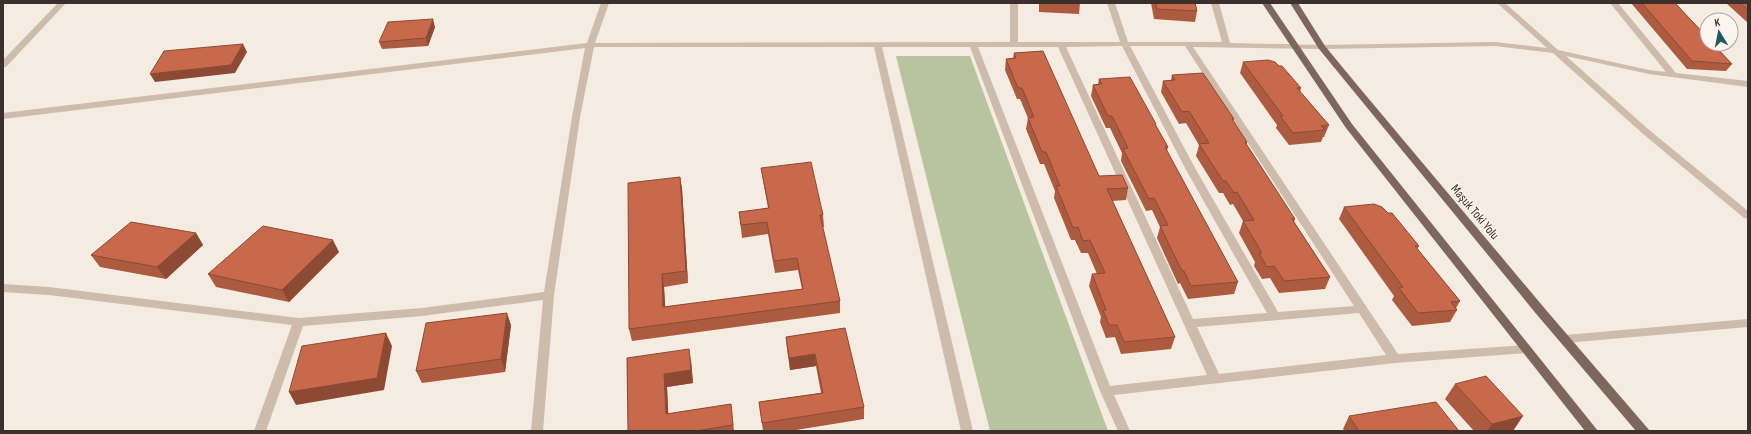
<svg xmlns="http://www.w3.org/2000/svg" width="1751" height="434" font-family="'Sofia Sans Condensed',sans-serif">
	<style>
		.green { fill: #b8c4a0 }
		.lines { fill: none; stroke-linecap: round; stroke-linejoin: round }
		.minor { fill: #cdbbac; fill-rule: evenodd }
		.major { fill: #7d675c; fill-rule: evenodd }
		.wall { fill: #ac5a40 }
		.shaded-wall { fill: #8c4a34 }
		.building { fill: #c8694b; stroke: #8c4a34 }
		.labels { text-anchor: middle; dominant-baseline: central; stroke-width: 3; stroke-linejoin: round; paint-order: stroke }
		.street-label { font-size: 13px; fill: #3b302b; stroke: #fbf5ee }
	</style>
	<rect width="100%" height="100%" fill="#f4ebe1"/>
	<path class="green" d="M896,56H970L1108,431H990Z"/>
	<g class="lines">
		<path class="minor" d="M58,3H66L6,67H3V60Z
			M601,3H609L595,43L1010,42V3H1018V42H1120L1107,3H1115L1128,42H1222L1211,3H1219L1230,43L1322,45L1495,42L1547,48L1497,3H1505L1558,50L1649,70L1666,72L1610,3H1618L1676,73L1748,81V87L1649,74L1566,56L1648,129L1748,211V219L1744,218L1642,133L1553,53L1495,46L1322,49L1193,47L1398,354L1526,345L1530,346L1532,349L1530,352L1526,353L1395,363L1114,395L1130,431H1118L1100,391L970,47H882L973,431H961L874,47H594L580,117L554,295L543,431H531L543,300L422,316L303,326L266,431H254L292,325L49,295L3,292V284L49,287L299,318L422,308L544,292L572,117L585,48L3,119V113L587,43ZM1122,46L1185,168L1267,313L1193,319L1066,47ZM1130,46H1185L1354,306L1278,312L1195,168ZM978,47H1058L1207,375L1110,386ZM1359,313L1386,355L1219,374L1197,327Z
			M1748,319V327L1565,343L1561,342L1559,339L1561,336L1565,335Z"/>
		<path class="major" d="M1262,3H1270L1352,124L1598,431H1585L1346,128Z
			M1290,3H1298L1325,46L1358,86L1546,310L1650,431H1636L1538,316L1319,49Z"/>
	</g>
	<path class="wall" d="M1039,3H1080L1079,14L1039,12Z
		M1151,3H1195L1197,11L1195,22L1154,19Z
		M1631,3H1675L1732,64L1726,71L1687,69Z
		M1726,3H1748V23Z
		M435,27L428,46L382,49L379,42Z
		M1014,53L1099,176L1128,188L1126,200L1112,201L1175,337L1171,349L1121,354L1115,337L1106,338L1100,322L1101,317L1089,286L1092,274H1097L1088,253H1081L1075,240H1071L1054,198L1055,191L1044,164H1040L1026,129L1028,118L1020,99H1017L1005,70L1006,59L1013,58Z
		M1243,62L1279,66L1301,88L1300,92L1329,125L1324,137H1323L1321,142L1289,145L1276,128L1277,125L1240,73Z
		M1172,75L1234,119L1233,121L1247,142V145L1295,219L1294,222L1330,277L1325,289L1279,293L1270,278L1262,279L1254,266L1255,262L1239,233L1243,221L1233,204L1230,205L1223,193H1219L1196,156L1199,145L1186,123L1179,124L1161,92L1163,81L1171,80Z
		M1099,79L1156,124V126L1168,147L1167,151L1238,282L1234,294L1188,299L1180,283L1178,284L1157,238L1160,227L1152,210L1146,211L1121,161L1122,153L1110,128H1106L1091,96L1093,85L1098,84Z
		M761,168L823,215L824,227H822L840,301V313L632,341L629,329L680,177L682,189L688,283L664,287L665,307L802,289L798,270L775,273L768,234L742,238L739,212L768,208L763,180Z
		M1344,207L1388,213L1419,246L1417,249L1460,301L1456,308L1457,310L1450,322L1412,326L1392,300L1394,296L1339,219Z
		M196,233L203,245L166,279L100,267L91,255Z
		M339,252L289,302L216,287L208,274Z
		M511,325L505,372L422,383L416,371Z
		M845,328L864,407V419L790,431H763L759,402L821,393L816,366L790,370L787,349L786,337Z
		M627,358L691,361L693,383L667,387L668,414L731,404L734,431H628Z
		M1455,384L1513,431H1474L1445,399Z
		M1349,416L1459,431H1345L1343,429Z"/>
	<path class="shaded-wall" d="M433,19L435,27L428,46L426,38Z
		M243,44L247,52L235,73L155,82L150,74Z
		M680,177L682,189L688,283L686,271Z
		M196,233L203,245L166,279L157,267Z
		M333,240L339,252L289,302L282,290Z
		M662,274L664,287L666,319L663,307Z
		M507,313L511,325L505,372L501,359Z
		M386,333L392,346L384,390L296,405L289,392Z
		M689,349L691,361L693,383L667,387L669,427L666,414L664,374Z
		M815,354L816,366L790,370L789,358Z
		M1523,416L1513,431H1487L1492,424Z"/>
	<path class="building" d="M1156,3H1195L1197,11L1157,9Z
		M1642,3H1675L1707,37V44H1713L1732,64L1692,61Z
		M1740,3H1748V10Z
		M433,19L426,38L379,42L388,22Z
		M243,44L231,65L150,74L164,51Z
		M1043,51L1099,176L1122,175L1128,188L1107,189L1175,337L1124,342L1117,325H1109L1103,310H1106L1092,274L1105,273L1090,240L1083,241L1078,227L1073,228L1056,186H1060L1046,152H1042L1028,118L1034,117L1022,88H1018L1006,59L1016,58L1014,53Z
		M1268,60L1275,62L1279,66H1282L1301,88H1297L1329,125L1321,126L1325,130L1293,133L1280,116H1283L1243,62Z
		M1203,73L1234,119H1232L1247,142H1245L1295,219H1292L1330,277L1284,281L1274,266L1267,267L1259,253H1262L1243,221L1254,220L1237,192L1234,193L1226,181H1223L1199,144L1209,143L1189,111L1182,112L1163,81L1175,80L1172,75Z
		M1130,77L1156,124H1155L1168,147H1165L1238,282L1191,286L1184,271H1182L1160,226L1168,225L1154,198L1149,199L1123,149L1128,148L1112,116H1108L1093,85L1102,84L1099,79Z
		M811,162L823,215H820L840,301L629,329L628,183L680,177L686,271L662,274L663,307L803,289L797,258L774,261L767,222L741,225L739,212L769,208L761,168Z
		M1374,204L1382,207L1388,213H1392L1419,246H1415L1460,301L1451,302L1457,310L1418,313L1399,288L1403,287L1344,207Z
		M131,222L196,233L157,267L91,255Z
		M263,226L333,240L282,290L208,274Z
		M507,313L501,359L416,371L426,323Z
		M845,328L864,407L762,423L759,402L823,393L815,354L789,358L786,337Z
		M386,333L377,378L289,392L302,346Z
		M689,349L691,370L664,374L666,414L731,404L733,425L696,431H628L627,358Z
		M1486,376L1523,416L1492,424L1455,384Z
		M1436,402L1459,431H1359L1349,416Z"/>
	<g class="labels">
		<g class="street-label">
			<text transform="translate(1475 212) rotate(50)">Maşuk Toki Yolu</text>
		</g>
	</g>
	<rect width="1751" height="434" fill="none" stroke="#3b302b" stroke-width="8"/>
	<g transform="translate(1719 32) rotate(350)"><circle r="19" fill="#fbf5ee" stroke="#aea6a0"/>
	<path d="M0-3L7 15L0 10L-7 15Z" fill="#1f5a5e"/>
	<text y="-6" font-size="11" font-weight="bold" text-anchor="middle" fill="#3b302b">K</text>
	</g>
</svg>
